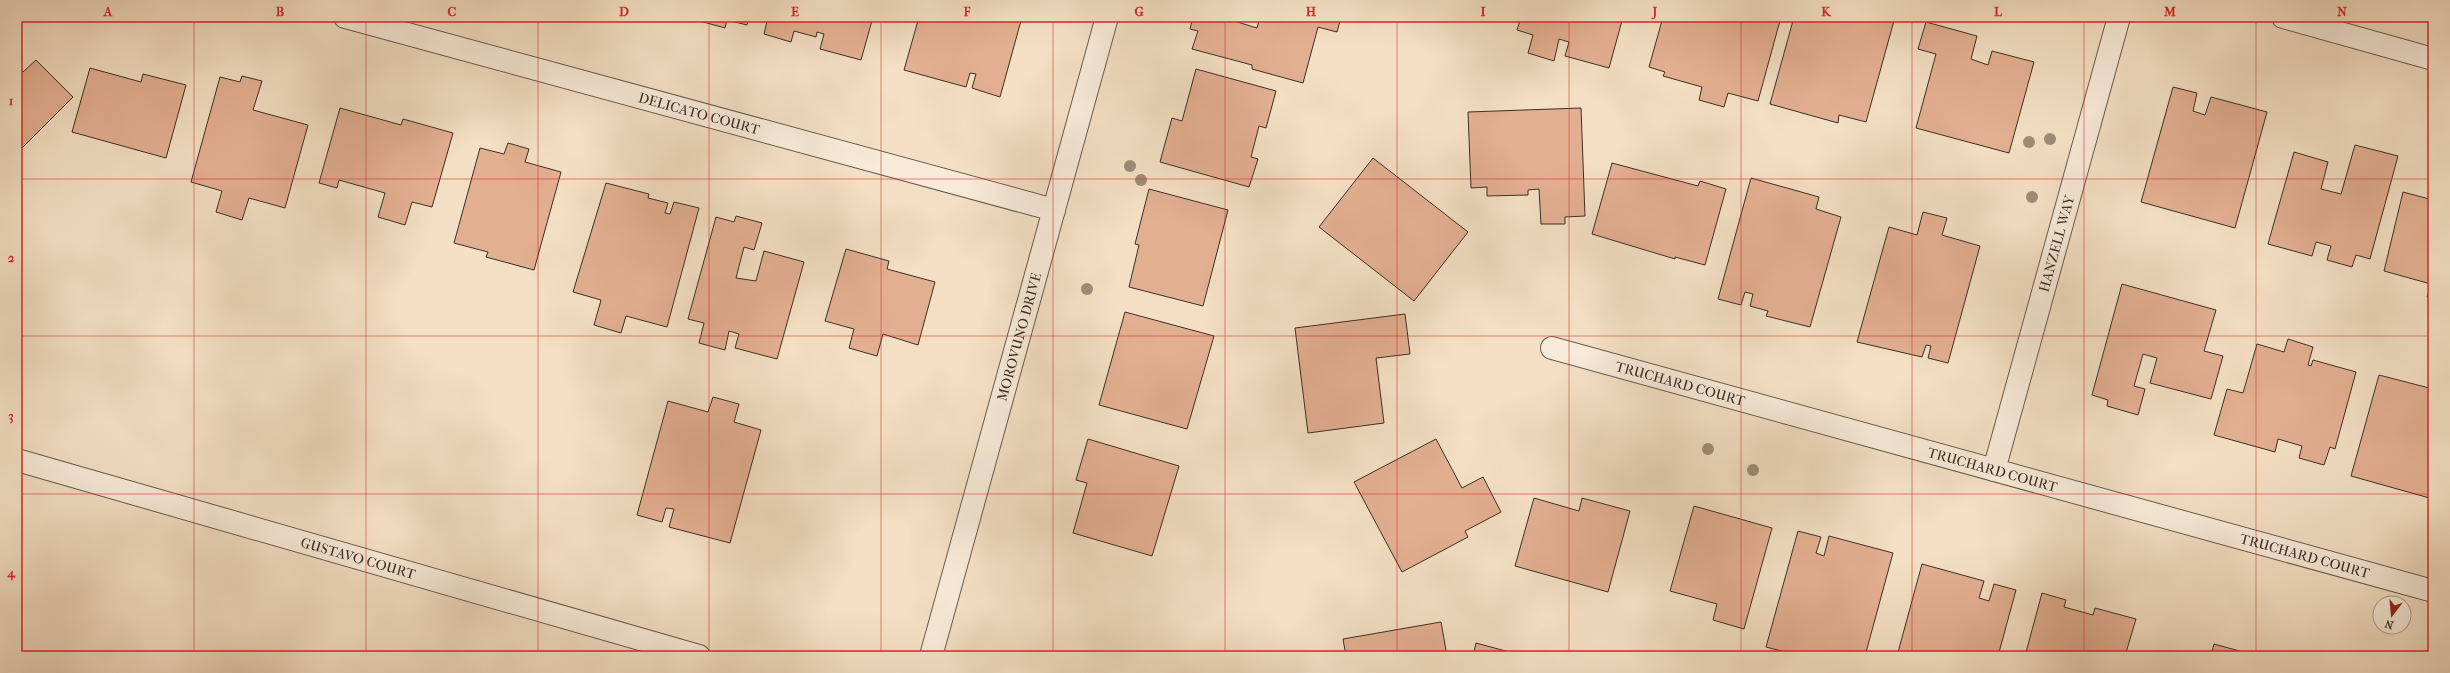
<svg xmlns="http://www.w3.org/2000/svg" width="2450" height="673" font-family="'IM FELL French Canon',serif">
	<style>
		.building { fill: #e3af91; stroke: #3c2f28 }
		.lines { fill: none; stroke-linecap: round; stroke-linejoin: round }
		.minor-casing { stroke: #6a5b4f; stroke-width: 24 }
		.minor { stroke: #f7ead8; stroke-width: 22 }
		.tree { fill: #9d8e79 }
		.grid { fill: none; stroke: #d62828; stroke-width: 1; stroke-opacity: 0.55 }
		.labels { text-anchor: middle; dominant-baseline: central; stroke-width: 3; stroke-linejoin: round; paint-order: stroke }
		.street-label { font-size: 14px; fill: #3c2f28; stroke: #f7ead8 }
		.neatline { fill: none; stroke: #d62828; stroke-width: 1.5 }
		.grid-label { font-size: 13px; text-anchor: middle; font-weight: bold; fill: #d62828 }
	</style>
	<rect width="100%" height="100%" fill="#f3dfc3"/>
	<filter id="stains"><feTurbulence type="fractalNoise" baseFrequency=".005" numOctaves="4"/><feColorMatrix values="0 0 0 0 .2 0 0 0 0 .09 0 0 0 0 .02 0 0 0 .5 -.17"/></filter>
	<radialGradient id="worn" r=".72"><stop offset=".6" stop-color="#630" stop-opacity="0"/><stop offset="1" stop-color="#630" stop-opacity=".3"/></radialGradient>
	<path class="building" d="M697,17H749L747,25L727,20L725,28L696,20Z
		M768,17H873L861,60L820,49L824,34L817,32L816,37L794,31L791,42L764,34Z
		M919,17H1022L1000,97L972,88L976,74L970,73L966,87L904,70Z
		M1193,17H1221L1257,28L1260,17H1341L1337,32L1318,27L1303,83L1252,69V65L1192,49L1198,31L1190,29Z
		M1521,17H1623L1609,68L1565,56L1569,42L1559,39L1554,61L1528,53L1533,35L1517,30Z
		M1663,17H1781L1758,101L1728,93L1724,107L1699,100L1702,87L1663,76L1665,72L1649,67Z
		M1794,17H1895L1866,122L1839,115L1838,123L1770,104Z
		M1926,22L1977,36L1971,59L1988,65L1992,51L2034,62L2009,153L1916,128L1936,54L1918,49Z
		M36,60L73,97L17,153V66L23,72Z
		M90,68L141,82L143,74L186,85L166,158L72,132Z
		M1196,69L1276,91L1266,128L1259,126L1251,157L1258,159L1249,187L1160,162L1172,118L1182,121Z
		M242,76L262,81L253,110L308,125L285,208L249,198L242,220L216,212L222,191L191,182L220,77L240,82Z
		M2173,87L2197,93L2193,111L2205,115L2211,97L2267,112L2235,228L2141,202Z
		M340,108L401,125L403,119L453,133L432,207L412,202L405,225L378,217L385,193L339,180L337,188L319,183Z
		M1581,108L1585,216L1565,217V224H1541L1539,189L1528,190V195L1487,196V187L1471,188L1468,112Z
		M508,143L529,149L525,162L561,172L534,270L486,257L488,252L454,243L480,148L504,154Z
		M2355,145L2398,156L2370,259L2356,255L2352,267L2327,260L2331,246L2316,242L2312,256L2268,244L2294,152L2328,162L2321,189L2341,194Z
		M1373,158L1468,232L1414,301L1319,227Z
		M1612,163L1698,186L1700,181L1726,189L1705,265L1675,257V259L1592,234Z
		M1751,178L1819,197L1816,209L1841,217L1810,327L1766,316L1768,311L1750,306L1753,294L1745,292L1741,305L1718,299Z
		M606,183L649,194L648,198L668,203L665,213L670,214L674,202L699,208L667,327L626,316L621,333L594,325L601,300L573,292Z
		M1149,189L1228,210L1203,306L1129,287L1139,245L1135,244Z
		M2403,192L2433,200V299L2427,297L2431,284L2384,271Z
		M1923,212L1947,218L1942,235L1980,246L1948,363L1928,358L1931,346L1926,345L1922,357L1857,342L1889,227L1917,235Z
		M736,216L762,223L754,250L744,247L736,278L756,281L764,251L804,262L777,359L735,348L739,334L729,331L725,350L699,343L704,323L688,319L716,217L734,222Z
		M846,249L889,261L887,269L935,282L918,345L883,334L877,356L849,348L854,329L825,321Z
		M2122,284L2216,310L2204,351L2223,356L2211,399L2150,383L2157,358L2143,354L2134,386L2145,389L2138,415L2107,406L2108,400L2092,395Z
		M1125,312L1214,336L1187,429L1099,405Z
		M1405,314L1410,354L1376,358L1384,423L1308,433L1295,328Z
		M2288,339L2313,347L2308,365L2311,366L2313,360L2356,372L2335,449L2330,447L2324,465L2299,458L2302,446L2278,439L2275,452L2214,435L2227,389L2243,393L2257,344L2284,352Z
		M2379,375L2433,389V499L2351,476Z
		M713,397L739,404L734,422L761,430L730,543L669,527L674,509L666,508L662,522L637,515L668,401L708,412Z
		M1088,439L1179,466L1152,556L1073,533L1087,483L1076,480Z
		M1436,439L1462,488L1483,477L1501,512L1465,531L1468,537L1402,572L1354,482Z
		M1534,498L1579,511L1582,498L1630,511L1608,592L1515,566Z
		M1694,506L1772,528L1744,629L1713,620L1717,604L1670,591Z
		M1798,531L1821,537L1816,553L1824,556L1829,536L1893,553L1865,656H1800L1766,647Z
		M1922,564L1984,581L1979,598L1989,601L1994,584L2016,590L1998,656H1897Z
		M2042,593L2066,600L2064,607L2093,615L2095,608L2136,619L2125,656H2025Z
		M1441,622L1447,656H1346L1343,639Z
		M1476,643L1524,656H1473Z
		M2214,644L2258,656H2211Z"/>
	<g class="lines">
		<g class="minor-casing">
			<g id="minor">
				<path id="s1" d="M345,17L1054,210"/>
				<path d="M2283,17L2433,59"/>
				<path id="s2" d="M1552,348L2433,591"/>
				<path id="s3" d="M17,460L699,656"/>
				<path id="s4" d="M1994,470L2119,17"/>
				<path id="s5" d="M931,656L1107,17"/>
			</g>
		</g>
		<use href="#minor" class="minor"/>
	</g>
	<g class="tree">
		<circle cx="2050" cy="139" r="6"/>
		<circle cx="2029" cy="142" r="6"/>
		<circle cx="1130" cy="166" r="6"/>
		<circle cx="1141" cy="180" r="6"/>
		<circle cx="2032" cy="197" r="6"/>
		<circle cx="1087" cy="289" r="6"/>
		<circle cx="1708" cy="449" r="6"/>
		<circle cx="1753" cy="470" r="6"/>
	</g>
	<path class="grid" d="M194,17V656M366,17V656M538,17V656M709,17V656M881,17V656M1053,17V656M1225,17V656M1397,17V656M1569,17V656M1741,17V656M1912,17V656M2084,17V656M2256,17V656M17,179H2433M17,336H2433M17,494H2433"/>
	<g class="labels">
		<g class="street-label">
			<text stroke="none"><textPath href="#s1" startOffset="367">DELICATO COURT</textPath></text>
			<text stroke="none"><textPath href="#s4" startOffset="235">HANZELL WAY</textPath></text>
			<text stroke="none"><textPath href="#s5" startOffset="331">MOROVUNO DRIVE</textPath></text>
			<text stroke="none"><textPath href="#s2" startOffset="133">TRUCHARD COURT</textPath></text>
			<text stroke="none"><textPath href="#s2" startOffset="457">TRUCHARD COURT</textPath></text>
			<text stroke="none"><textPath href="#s2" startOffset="781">TRUCHARD COURT</textPath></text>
			<text stroke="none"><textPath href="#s3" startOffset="355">GUSTAVO COURT</textPath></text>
		</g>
	</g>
	<rect width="2450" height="673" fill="none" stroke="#f3dfc3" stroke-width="44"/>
	<g transform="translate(2392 615) rotate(196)"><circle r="19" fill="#f7ead8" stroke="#ac9f92"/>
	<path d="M0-3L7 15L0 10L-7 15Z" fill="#8f2418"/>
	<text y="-6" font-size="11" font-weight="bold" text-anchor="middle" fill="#3c2f28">N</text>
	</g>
	<rect x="22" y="22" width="2406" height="629" class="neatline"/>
	<g class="grid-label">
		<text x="108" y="16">A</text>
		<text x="280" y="16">B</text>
		<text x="452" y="16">C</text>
		<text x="624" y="16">D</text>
		<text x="795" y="16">E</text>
		<text x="967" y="16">F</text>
		<text x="1139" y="16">G</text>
		<text x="1311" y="16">H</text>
		<text x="1483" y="16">I</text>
		<text x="1655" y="16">J</text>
		<text x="1826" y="16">K</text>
		<text x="1998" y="16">L</text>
		<text x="2170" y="16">M</text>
		<text x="2342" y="16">N</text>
		<text x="11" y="105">1</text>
		<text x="11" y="262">2</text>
		<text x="11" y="420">3</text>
		<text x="11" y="577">4</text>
	</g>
	<rect width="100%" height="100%" filter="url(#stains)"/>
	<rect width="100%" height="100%" fill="url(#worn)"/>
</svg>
